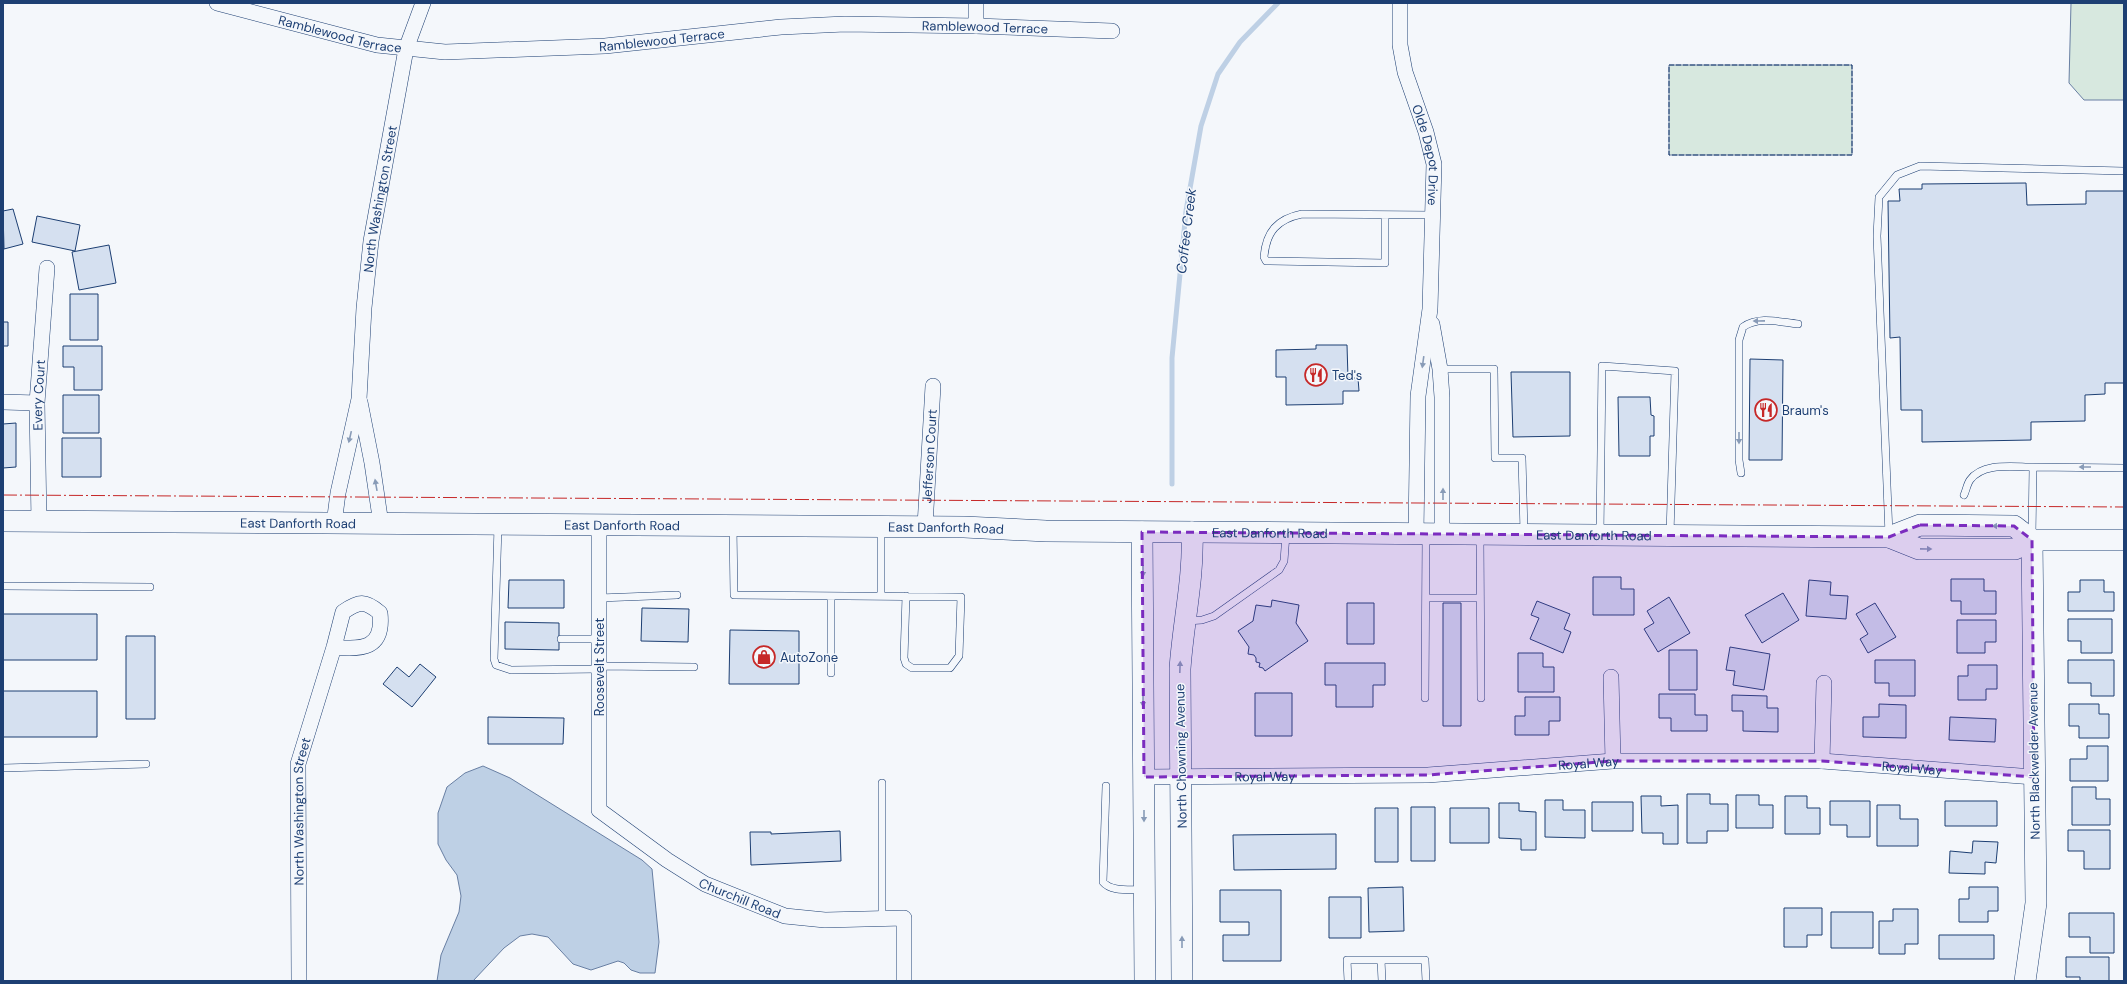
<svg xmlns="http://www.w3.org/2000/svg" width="2127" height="984" font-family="'DM Sans',sans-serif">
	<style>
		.green { fill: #d7e8df; stroke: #687fa3 }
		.water { fill: #bed0e5; stroke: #687fa3 }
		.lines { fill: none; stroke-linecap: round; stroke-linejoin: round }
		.stream { stroke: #bed0e5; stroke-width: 5 }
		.building { fill: #d5e0f0; stroke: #1d3f73 }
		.lane-casing { stroke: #1d3f73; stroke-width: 8 }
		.street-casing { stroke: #1d3f73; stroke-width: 16 }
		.secondary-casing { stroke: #1d3f73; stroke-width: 22 }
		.lane { stroke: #f4f7fb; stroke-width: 7 }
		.street { stroke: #f4f7fb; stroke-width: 15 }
		.secondary { stroke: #f4f7fb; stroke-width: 21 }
		.fence { stroke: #1d3f73; stroke-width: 1; stroke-dasharray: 5 2; stroke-linecap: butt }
		.power { stroke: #c62828; stroke-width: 1; stroke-dasharray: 14 3 2 3; stroke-linecap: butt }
		.oneway { fill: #889bb7 }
		.marked { fill: #7b2cbf; fill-opacity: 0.2; stroke: #7b2cbf; stroke-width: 3; stroke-dasharray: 8 5; stroke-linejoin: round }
		.labels { text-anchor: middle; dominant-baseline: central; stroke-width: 3; stroke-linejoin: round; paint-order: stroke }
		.street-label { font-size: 13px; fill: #1d3f73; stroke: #f4f7fb }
		.poi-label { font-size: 13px; fill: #1d3f73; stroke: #f4f7fb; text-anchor: start }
		.water-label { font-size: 14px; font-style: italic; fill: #1d3f73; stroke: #f4f7fb }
	</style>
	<rect width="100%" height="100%" fill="#f4f7fb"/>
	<path class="green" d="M2071,3H2124V100H2084L2069,83Z
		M1669,65H1852V155H1669Z"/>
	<path class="water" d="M483,766L510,778L642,860L652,869L659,942L655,973H640L631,970L624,963L618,961L591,970L573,964L548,937L532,934L520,936L504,948L473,981H437L441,955L459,912L461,896L457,875L446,860L438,844V813L447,787L465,773Z"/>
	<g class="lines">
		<path class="stream" d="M1172,484V358L1186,211L1201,126L1218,74L1240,42L1278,3"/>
	</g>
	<path class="building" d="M2026,183L2027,205L2086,204V191H2124V383H2105V394L2085,395V421L2031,422V440L1922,442V410H1901L1900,337L1890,338L1888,201H1900L1899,189H1922V184Z
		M13,209L23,244L4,249L3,211Z
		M37,216L80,225L75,251L32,242Z
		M109,245L116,283L79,290L72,252Z
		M70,294H98V340H70Z
		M3,322H8V346H3Z
		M1316,345H1347L1348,378H1358L1359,391H1343V404L1286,405V377H1276V350L1316,349Z
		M63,346H102V390H74V367H63Z
		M1750,359L1783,360L1782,460H1749Z
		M1511,372H1570V436L1513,437Z
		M63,395H99V433H63Z
		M1618,397H1650L1651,415L1654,416V436H1650V456H1619Z
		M16,423V467L3,468V424Z
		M62,438H101V477H62Z
		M1593,577H1621V589H1634V615H1593Z
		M1951,579H1984V591H1996V614H1961V601H1951Z
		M509,580H564V608H508Z
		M1809,580L1831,582L1830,595L1848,596L1846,619L1806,616Z
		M2080,580H2104V592H2114V611H2068V592H2080Z
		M1783,593L1799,620L1762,643L1745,615Z
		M1669,597L1690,633L1658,652L1644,629L1654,623L1647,611Z
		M1272,600L1299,605L1296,623L1308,641L1265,671L1263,668L1259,667L1260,663L1256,662V658L1254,655L1248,654L1249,647L1238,631L1253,621L1256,605L1271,607Z
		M1537,601L1570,614L1564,629L1571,632L1563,653L1530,639L1539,618L1531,615Z
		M1347,603H1374V644H1347Z
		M1443,603H1461V726H1443Z
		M1875,603L1896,637L1868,653L1860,639L1868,634L1856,614Z
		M642,608L689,609L688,642L641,641Z
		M3,614H97V660H3Z
		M2068,619H2112V653H2081V641H2068Z
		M1957,620H1996V642H1985V653H1957Z
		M505,622L559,623V650L505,649Z
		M730,630L799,631V684H729Z
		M126,636H155V719H126Z
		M1730,647L1770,654L1764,690L1733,685L1735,671L1726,670Z
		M1669,650H1697V690H1669Z
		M1518,653H1543V667H1554V692H1518Z
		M1875,660H1915V696H1889V683H1875Z
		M2068,660H2114V696H2091V683H2068Z
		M1325,663H1385V685H1373V707H1336V685H1325Z
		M420,664L436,677L412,707L383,684L397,667L409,677Z
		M1968,665H1997V689H1986V700H1958V676H1968Z
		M3,691H97V737H3Z
		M1255,693H1292V736H1255Z
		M1659,694H1695V715H1707V731H1671V718H1659Z
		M1732,695L1767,696V708H1778V732L1743,731V711H1732Z
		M1525,697H1560V721H1549V735H1515V716H1525Z
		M1879,704L1906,705V738L1863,737V717H1879Z
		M2069,704H2099V714H2109V738H2079V726H2069Z
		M488,717L564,718L563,744H488Z
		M1950,717L1996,719L1995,742L1949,740Z
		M2087,746H2108V781H2070V759H2087Z
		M2072,787H2096V799H2110V825H2072Z
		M1687,794H1710V804H1728V831H1707V843H1687Z
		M1736,795H1759V805H1773V828H1736Z
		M1641,796H1661V806L1678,805V844H1663V833H1642Z
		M1785,796H1807V808H1820V834H1785Z
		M1545,800H1563V810H1585V838L1545,837Z
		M1830,801H1870V837H1847V825H1830Z
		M1945,801H1997V826H1945Z
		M1592,802H1633V831H1592Z
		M1499,803H1519V811L1536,812V850H1521V839L1499,838Z
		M1877,805H1900V819H1918V846H1877Z
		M1411,807H1435V861H1411Z
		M1375,808H1398V862H1375Z
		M1450,808H1489V843H1450Z
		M2068,830H2110V869H2084V851H2068Z
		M840,831L841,861L751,865L750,832H771V834Z
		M1336,834V869L1234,870L1233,835Z
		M1973,841L1998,842L1996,863L1985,862V874L1949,873L1950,851L1972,853Z
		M1403,887L1404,931L1369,932L1368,888Z
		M1969,887H1998V911H1988V922H1959V899H1969Z
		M1220,890H1281V961H1223V935H1249V922H1220Z
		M1329,897H1361V938H1329Z
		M1784,908H1822V935H1807V947H1784Z
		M1893,909H1918V944H1905V954H1879V921H1893Z
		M1831,912H1873V948H1831Z
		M2069,913H2114V953H2090V937H2069Z
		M1939,935H1994V959H1939Z
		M2066,957H2109V981H2080V977H2066Z"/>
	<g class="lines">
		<g class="lane-casing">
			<path id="lane" d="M1385,215V263L1266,261L1264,257C1266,232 1277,219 1302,214L1433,215
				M1440,369H1494L1495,458H1522L1524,532
				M1741,473L1739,460V340L1743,327C1759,316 1779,322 1798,324
				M1964,495C1966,491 1967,484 1970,480C1983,462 2013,467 2033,467
				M498,526L494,659L496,665L511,670L599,669
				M733,527L734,595C810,596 885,596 961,597L959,656L950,668H912L906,664L904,658L906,596
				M1600,534L1602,366L1675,371L1670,534
				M1889,535L1877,236L1879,197L1897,175L1920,166L2124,171
				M1480,536L1481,698
				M2032,536L2033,467L2124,468
				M3,586L150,587
				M831,596V673
				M881,596V528
				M599,598L677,595
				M1426,598H1480
				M1186,621L1202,620L1214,616L1279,570L1284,561L1286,534
				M561,639H599
				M599,666L694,667
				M1425,698L1426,535
				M3,768L146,764
				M882,783V918
				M1106,786L1103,882C1111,892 1130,889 1142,890
				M1381,960L1382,981
				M1348,981L1347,960H1425L1426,981"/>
		</g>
		<g class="street-casing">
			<g id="street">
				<path id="s1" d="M217,3L377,45L445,52L605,46L781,27L845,24L976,26L1112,31"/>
				<path d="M976,3V26"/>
				<path id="s2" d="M1400,3V45L1405,72L1426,132L1434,164L1430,309L1418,396L1416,533"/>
				<path d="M1432,324L1440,369L1442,397V533"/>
				<path d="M3,402L37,403"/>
				<path d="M360,402L372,463L381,524"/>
				<path id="s3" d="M39,522L37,403L47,268"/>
				<path id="s4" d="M334,524L338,493L359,399L364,308L371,241L406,49L423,3"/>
				<path id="s5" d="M599,524V810L667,860L705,884L785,916L825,920L904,918V981"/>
				<path id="s6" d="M925,526L933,386"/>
				<path d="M1611,677L1613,761"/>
				<path d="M1822,761L1824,683"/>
				<path id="s7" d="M1144,777L1428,775L1613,761H1822L2034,777"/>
				<path id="s8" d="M299,981L298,764L334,647L343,612C359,601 365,600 380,613C384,649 362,650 334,647"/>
			</g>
		</g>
		<g class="secondary-casing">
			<g id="secondary">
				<path id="s9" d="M3,521L964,527L1046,531L1889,537L1919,549H2015L2032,540H2124"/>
				<path d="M1142,532L1145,981"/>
				<path d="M1889,537L1920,525L2014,526L2032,540"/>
				<path d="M1182,981L1180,669C1183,623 1194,578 1192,532"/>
				<path d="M2025,981L2036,903L2032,540"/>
			</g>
		</g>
		<use href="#lane" class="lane"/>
		<use href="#street" class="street"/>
		<use href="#secondary" class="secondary"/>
		<path class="fence" d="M1669,65H1852V155H1669Z"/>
		<path class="power" d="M3,495L2124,507"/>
	</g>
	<defs><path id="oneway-solid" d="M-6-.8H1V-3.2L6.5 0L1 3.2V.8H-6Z"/></defs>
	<g class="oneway">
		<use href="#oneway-solid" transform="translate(1759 321) rotate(179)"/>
		<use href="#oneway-solid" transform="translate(1423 362) rotate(98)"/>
		<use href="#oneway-solid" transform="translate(350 437) rotate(103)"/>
		<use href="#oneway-solid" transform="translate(1739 438) rotate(90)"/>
		<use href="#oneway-solid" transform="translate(2085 467) rotate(-180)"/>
		<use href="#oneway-solid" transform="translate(376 485) rotate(-100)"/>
		<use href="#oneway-solid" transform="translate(1443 494) rotate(-90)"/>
		<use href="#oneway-solid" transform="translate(1998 526) rotate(-179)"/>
		<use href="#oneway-solid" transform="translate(1926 549) rotate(1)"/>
		<use href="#oneway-solid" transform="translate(1143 571) rotate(90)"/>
		<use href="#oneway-solid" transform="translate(1180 667) rotate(-88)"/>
		<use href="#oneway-solid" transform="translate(1143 701) rotate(90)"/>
		<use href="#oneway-solid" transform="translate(1144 816) rotate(90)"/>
		<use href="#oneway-solid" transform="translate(1182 942) rotate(-90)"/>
	</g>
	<path class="marked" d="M1920,525L2014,526L2032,540L2034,777L1822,761H1613L1428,775L1144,777L1142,532L1889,537Z"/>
	<defs>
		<g id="restaurant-ring" transform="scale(1.15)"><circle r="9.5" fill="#f4f7fb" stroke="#c62828" stroke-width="1.5"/><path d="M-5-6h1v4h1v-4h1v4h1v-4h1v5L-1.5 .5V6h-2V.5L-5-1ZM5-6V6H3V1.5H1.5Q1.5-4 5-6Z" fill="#c62828"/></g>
		<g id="shop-ring" transform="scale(1.15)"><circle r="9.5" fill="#f4f7fb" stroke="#c62828" stroke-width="1.5"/><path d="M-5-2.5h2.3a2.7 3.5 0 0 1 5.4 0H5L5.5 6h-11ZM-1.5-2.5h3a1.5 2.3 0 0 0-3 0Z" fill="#c62828"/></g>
	</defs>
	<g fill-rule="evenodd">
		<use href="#restaurant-ring" x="1316" y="375"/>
		<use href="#restaurant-ring" x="1766" y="410"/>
		<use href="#shop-ring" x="764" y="657"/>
	</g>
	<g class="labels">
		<g class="street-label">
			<text stroke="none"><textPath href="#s1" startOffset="775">Ramblewood Terrace</textPath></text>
			<text stroke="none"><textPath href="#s1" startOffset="127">Ramblewood Terrace</textPath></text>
			<text stroke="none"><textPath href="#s1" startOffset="451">Ramblewood Terrace</textPath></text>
			<text stroke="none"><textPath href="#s2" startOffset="156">Olde Depot Drive</textPath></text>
			<text stroke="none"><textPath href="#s4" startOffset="329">North Washington Street</textPath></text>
			<text stroke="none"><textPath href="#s3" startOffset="127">Every Court</textPath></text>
			<text stroke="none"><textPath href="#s6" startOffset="70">Jefferson Court</textPath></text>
			<text stroke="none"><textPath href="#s9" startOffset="295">East Danforth Road</textPath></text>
			<text stroke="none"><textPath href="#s9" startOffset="619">East Danforth Road</textPath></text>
			<text stroke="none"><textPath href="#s9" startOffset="943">East Danforth Road</textPath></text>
			<text stroke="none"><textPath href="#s9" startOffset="1267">East Danforth Road</textPath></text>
			<text stroke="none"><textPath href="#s9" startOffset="1591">East Danforth Road</textPath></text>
			<text transform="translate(599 667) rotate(-90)">Roosevelt Street</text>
			<text transform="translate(1181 756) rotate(-91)">North Chowning Avenue</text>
			<text transform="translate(2034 761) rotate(-91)">North Blackwelder Avenue</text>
			<text stroke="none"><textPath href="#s7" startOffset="445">Royal Way</textPath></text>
			<text stroke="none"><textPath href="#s7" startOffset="769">Royal Way</textPath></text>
			<text stroke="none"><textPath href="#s7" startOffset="121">Royal Way</textPath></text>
			<text stroke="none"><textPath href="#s8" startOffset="170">North Washington Street</textPath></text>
			<text stroke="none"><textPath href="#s5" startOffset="453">Churchill Road</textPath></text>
		</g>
		<g class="poi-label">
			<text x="1332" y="375">Ted's</text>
			<text x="1782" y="410">Braum's</text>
			<text x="780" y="657">AutoZone</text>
		</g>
		<g class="water-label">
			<text transform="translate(1186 231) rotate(-83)">Coffee Creek</text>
		</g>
	</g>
	<rect width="2127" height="984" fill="none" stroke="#1d3f73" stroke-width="8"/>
</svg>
